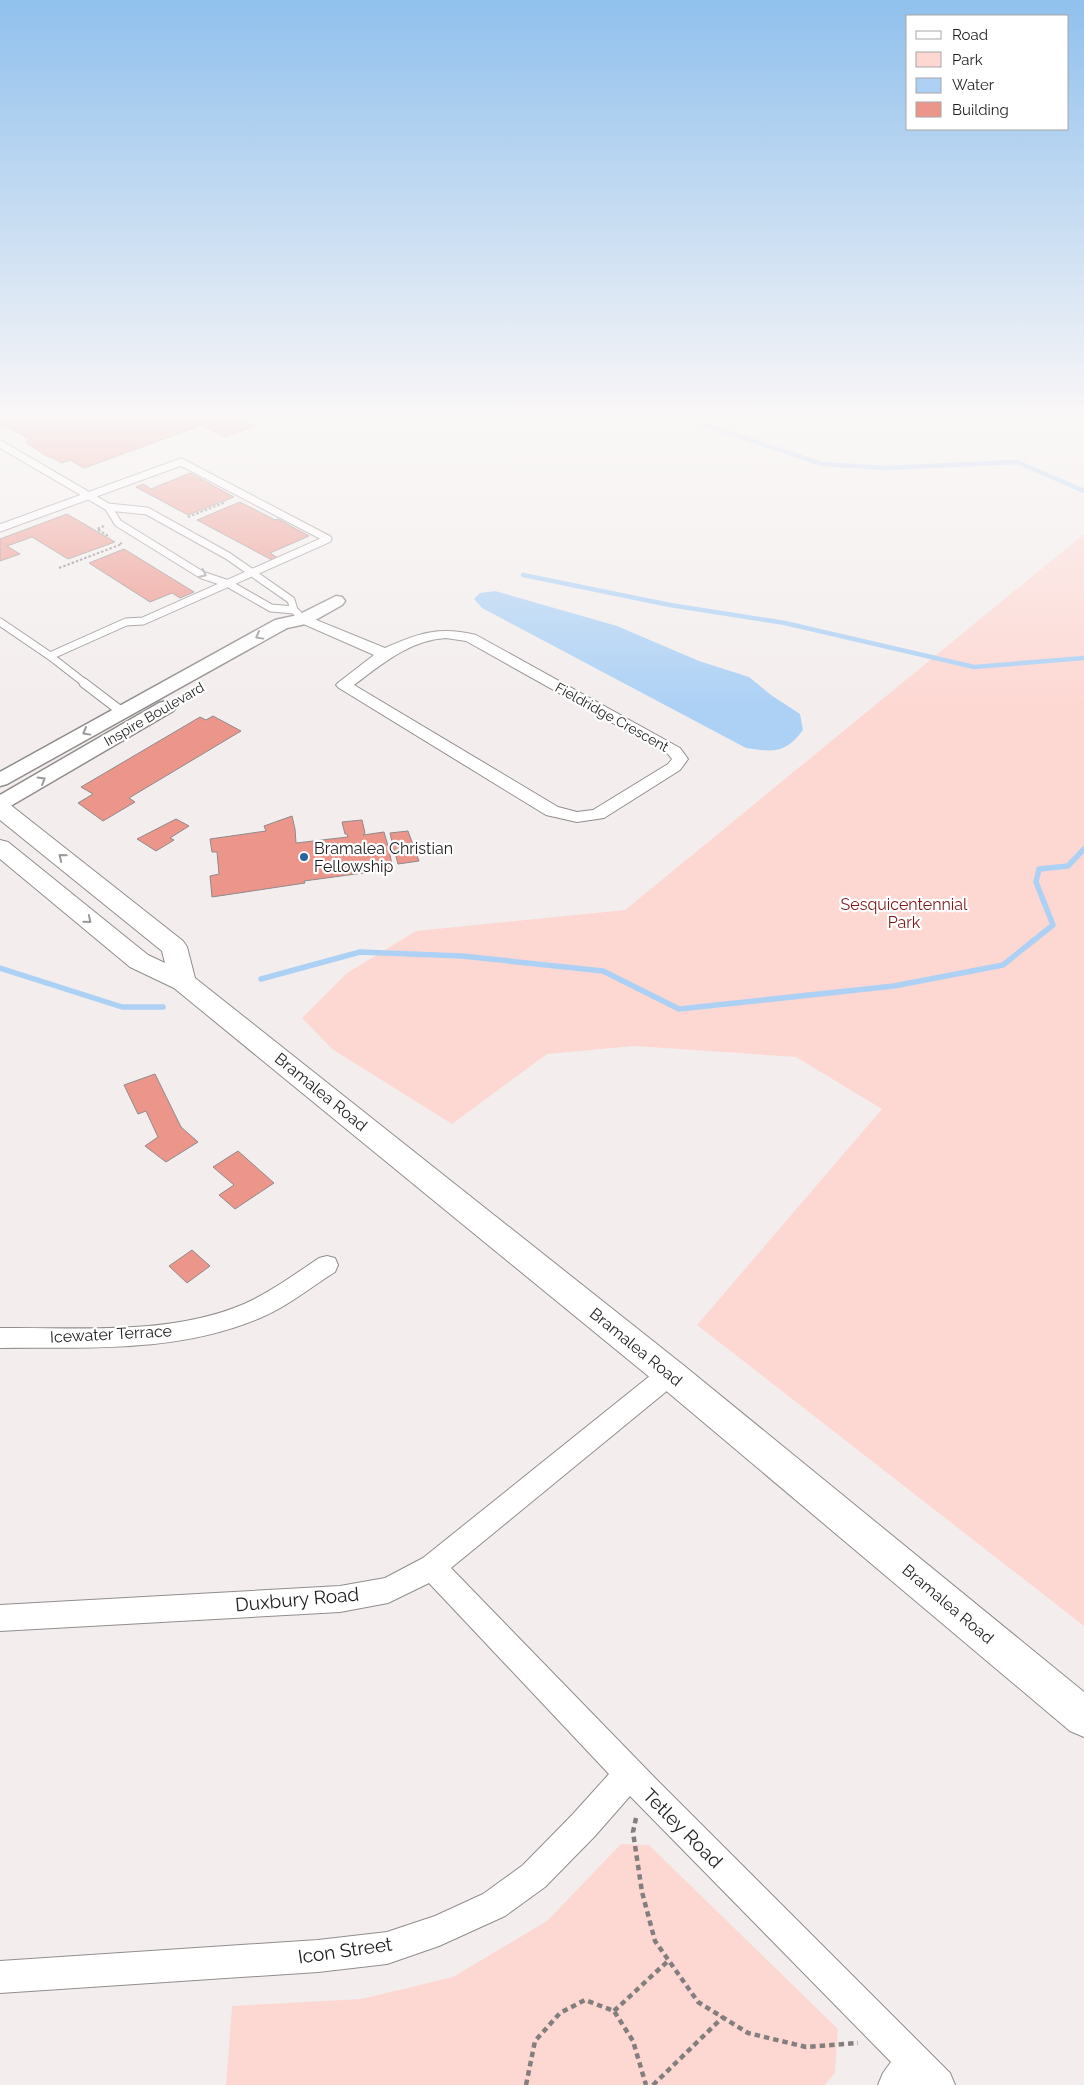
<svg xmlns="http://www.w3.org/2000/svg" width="1084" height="2085" font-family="Raleway,sans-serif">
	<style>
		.green { fill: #fdd8d3 }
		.water { fill: #add1f5 }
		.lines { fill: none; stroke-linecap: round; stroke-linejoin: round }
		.stream-far1 { stroke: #add1f5; stroke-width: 4.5 }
		.stream { stroke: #add1f5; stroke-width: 5.5 }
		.building { fill: #ec958b; stroke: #8f8a8a }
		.service-far1-casing { stroke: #918d8c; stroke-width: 9 }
		.service-casing { stroke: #918d8c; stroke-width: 11 }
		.minor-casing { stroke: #918d8c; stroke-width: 2 }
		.tertiary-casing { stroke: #918d8c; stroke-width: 3 }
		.secondary-casing { stroke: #918d8c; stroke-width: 2 }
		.path-far1 { stroke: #837f7f; stroke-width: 2; stroke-dasharray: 2.5 2; stroke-linecap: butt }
		.path { stroke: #837f7f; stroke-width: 4.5; stroke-dasharray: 5.5 4; stroke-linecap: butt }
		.service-far1 { stroke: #fff; stroke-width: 7 }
		.service { stroke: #fff; stroke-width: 9 }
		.minor { fill: #fff; fill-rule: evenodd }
		.tertiary { fill: #fff; fill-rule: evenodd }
		.secondary { fill: #fff; fill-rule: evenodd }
		.oneway { stroke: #9b9a9a }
		.poi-dot { fill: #29669d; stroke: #fff; stroke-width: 2 }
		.labels { text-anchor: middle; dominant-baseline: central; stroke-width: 4.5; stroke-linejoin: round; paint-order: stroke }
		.far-street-label { font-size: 14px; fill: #201e1e; stroke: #fff }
		.poi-label { font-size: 16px; fill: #201e1e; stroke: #fff; text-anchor: start }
		.park-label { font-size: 16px; fill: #7f1a18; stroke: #fff }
		.street-label { font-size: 16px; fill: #201e1e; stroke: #fff }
		.near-street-label { font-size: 19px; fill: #201e1e; stroke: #fff }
	</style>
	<rect width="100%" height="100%" fill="#f3eeed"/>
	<path class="green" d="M1084,534V1626L697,1325L882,1109L796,1057L634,1046L547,1054L452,1124L332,1049L302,1018L347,973L416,931L625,910Z
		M621,1844L649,1845L838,2029L835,2073L825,2085H226L232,2006L361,1999L453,1977L547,1921Z"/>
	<path class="water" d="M495,591L617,626L699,661L749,677L771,695L800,714L803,730C785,754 773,752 746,748L482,608L474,599L480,593Z"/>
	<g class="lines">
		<path class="stream-far1" d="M669,413L822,464L885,468L1017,462L1084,491
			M523,575L670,605L785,623L974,667L1084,658"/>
		<path class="stream" d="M0,968L122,1007H163
			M261,979L360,952L462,956L603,971L679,1009L894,986L1003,965L1053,925L1036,882L1039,869L1068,866L1084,849"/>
	</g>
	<path class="building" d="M0,413H226L255,426L225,437L202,425L84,468L70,460L62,463L51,457H48L25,442L31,440L6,426L0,428Z
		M190,473L234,497L188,515L136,487L143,484L151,489Z
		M240,502L275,520L278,519L309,536L270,553L278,558L272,560L197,520Z
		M67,514L115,542L68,559L32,537L7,546L20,554L0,561V539Z
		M124,549L194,592L180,598L172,593L150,602L89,563Z
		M213,716L241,731L129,798L135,802L103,821L78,803L93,794L81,787L200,717L206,720Z
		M292,816L295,829L296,843L348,837L347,834H345L342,822L362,820L365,833L363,835L384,832L388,846H393L390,833L408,831L419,861L398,864L394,849L389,850L393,869L304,881L305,883L212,897L210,876L219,874L217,852H212L210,839L266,831L264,826Z
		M176,819L189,826L170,838L174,840L156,851L137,839Z
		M155,1074L181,1127L198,1142L166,1162L145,1146L158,1137L146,1111L138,1114L124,1085Z
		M238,1151L274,1183L235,1209L219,1195L234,1185L213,1167Z
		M192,1250L210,1266L187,1283L169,1266Z"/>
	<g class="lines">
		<g class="service-far1-casing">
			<path id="service-far1" d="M0,444L108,507L147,511L228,556L291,600L294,610
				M108,507L118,523L202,575L229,584L271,608L294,610L298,614
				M0,528L181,462L328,539L143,621L126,622L50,656
				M0,622L50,656L86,684"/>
		</g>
		<g class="service-casing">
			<path id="service" d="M84,683L122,712"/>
		</g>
		<g class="minor-casing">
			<path id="minor" d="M304,615L385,648C419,633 439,626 476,635L680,748L688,759L680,770L604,818L577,822L546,815L339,688L336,685L339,682L374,655L299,622L297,619L299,616ZM446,638L466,641L668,754L672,759L668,764L593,810L577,812L558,807L354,685C382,664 410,640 446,638Z
				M327,1256L335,1258L338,1265L335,1272C311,1287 287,1307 260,1318C178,1353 88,1347 0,1348V1328C80,1327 169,1336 244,1304C271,1292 295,1274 319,1258Z
				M670,1364L679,1367L682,1374L679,1381L451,1568L655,1778L950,2073L955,2085H878L883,2073L891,2062L630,1796L595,1836L545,1887L505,1916L439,1946L387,1964L318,1972L0,1993V1961L318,1940L387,1932L435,1916L483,1894L523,1865L573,1814L609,1774L429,1583L388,1603L340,1612L0,1631V1605L340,1586L385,1578L423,1558L661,1367Z"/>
		</g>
		<g class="tertiary-casing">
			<path id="tertiary" d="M336,596L342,597L345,601L342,605L310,623L287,628L7,784L0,786V772L275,620L298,615Z
				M166,701L173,703L176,707L173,711L7,808L0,810V795L159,703Z"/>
		</g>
		<g class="secondary-casing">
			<path id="secondary" d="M0,801L8,803L183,941L187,947L195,978L682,1364L1084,1692V1737L1070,1731L658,1384L174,988L130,967L0,859V840L8,842L148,955L165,963L162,951L0,820Z"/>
		</g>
		<path class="path-far1" d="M188,517L226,502
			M104,526L97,529L110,537
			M59,568L122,544L120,543"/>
		<path class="path" d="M636,1818L633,1832L642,1892L655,1941L698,2002L748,2033L806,2047L858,2043
			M614,2011L669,1960
			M526,2085L535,2041L560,2013L585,2000L614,2011L633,2041L646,2085
			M653,2085L723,2017"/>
		<use href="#service-far1" class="service-far1"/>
		<use href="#service" class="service"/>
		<use href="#minor" class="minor"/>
		<use href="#tertiary" class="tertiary"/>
		<use href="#secondary" class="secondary"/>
	</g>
	<defs><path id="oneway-chevron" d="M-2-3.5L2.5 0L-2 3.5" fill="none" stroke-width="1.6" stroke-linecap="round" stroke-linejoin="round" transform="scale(1.25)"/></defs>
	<g class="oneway">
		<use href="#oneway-chevron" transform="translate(203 574) rotate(24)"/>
		<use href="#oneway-chevron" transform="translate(259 636) rotate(151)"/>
		<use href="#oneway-chevron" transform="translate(86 732) rotate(151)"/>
		<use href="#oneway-chevron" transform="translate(42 780) rotate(-31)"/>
		<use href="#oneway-chevron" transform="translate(62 857) rotate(-141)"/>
		<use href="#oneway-chevron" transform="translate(88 920) rotate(39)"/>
	</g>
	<linearGradient id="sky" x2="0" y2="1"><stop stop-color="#90c0ed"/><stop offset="0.59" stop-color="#faf7f7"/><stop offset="1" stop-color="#faf7f7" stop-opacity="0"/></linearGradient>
	<rect width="1084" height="705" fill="url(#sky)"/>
	<circle class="poi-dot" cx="304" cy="857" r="5"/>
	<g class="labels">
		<g class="far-street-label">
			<text transform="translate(154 714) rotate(-30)">Inspire Boulevard</text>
			<text transform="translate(612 717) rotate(29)">Fieldridge Crescent</text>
		</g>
		<g class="poi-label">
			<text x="314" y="848">Bramalea Christian<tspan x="314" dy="18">Fellowship</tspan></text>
		</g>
		<g class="park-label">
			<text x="904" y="904">Sesquicentennial<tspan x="904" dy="18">Park</tspan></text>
		</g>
		<g class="street-label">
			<text transform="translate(321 1092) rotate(39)">Bramalea Road</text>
			<text transform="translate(111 1334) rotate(-3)">Icewater Terrace</text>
			<text transform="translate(636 1347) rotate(39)">Bramalea Road</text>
			<text transform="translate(948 1604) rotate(40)">Bramalea Road</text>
		</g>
		<g class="near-street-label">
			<text transform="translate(297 1599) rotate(-5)">Duxbury Road</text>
			<text transform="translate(683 1828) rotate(45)">Tetley Road</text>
			<text transform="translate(345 1950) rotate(-8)">Icon Street</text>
		</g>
	</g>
	<rect x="906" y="15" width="162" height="115" fill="#ffffff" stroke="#a6a5a5"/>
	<rect x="916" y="31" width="25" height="8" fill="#ffffff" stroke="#a6a5a5"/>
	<text x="952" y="40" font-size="15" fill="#201e1e">Road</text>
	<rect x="916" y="52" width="25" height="15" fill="#fdd8d3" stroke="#a6a5a5"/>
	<text x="952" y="65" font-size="15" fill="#201e1e">Park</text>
	<rect x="916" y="78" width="25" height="15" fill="#add1f5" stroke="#a6a5a5"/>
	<text x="952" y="90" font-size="15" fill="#201e1e">Water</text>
	<rect x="916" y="102" width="25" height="15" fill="#ec958b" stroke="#a6a5a5"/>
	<text x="952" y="115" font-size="15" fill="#201e1e">Building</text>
</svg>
